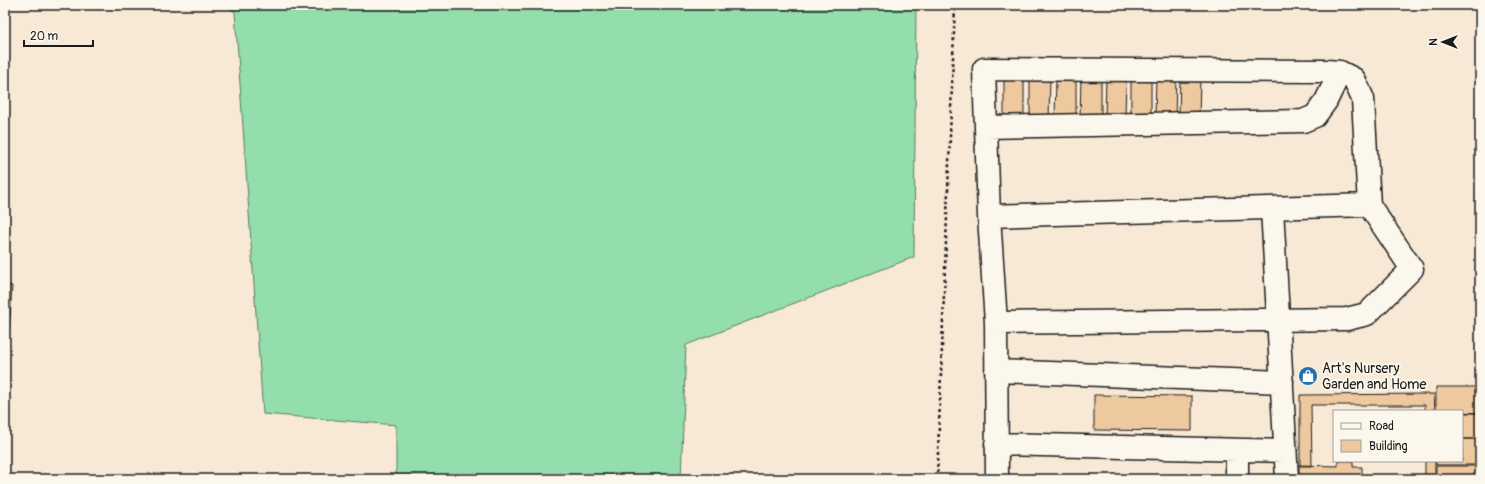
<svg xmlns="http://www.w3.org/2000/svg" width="1485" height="484" font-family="Pangolin,sans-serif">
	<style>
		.grass { fill: #94ddac; stroke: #587c64 }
		.building { fill: #eec89e; stroke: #1c1c1c }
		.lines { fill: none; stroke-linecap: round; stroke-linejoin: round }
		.minor-casing { stroke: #1c1c1c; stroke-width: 25 }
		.path { stroke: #1c1c1c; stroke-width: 2.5; stroke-dasharray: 3 3; stroke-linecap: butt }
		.minor { stroke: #fbf7ec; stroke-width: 22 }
		.labels { text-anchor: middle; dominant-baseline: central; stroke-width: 3.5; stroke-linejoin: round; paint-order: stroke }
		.poi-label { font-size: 14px; fill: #1c1c1c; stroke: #fbf7ec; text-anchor: start }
	</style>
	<rect width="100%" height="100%" fill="#f7e9d5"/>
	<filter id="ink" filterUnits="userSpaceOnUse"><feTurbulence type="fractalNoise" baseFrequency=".025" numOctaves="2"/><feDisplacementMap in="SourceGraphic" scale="8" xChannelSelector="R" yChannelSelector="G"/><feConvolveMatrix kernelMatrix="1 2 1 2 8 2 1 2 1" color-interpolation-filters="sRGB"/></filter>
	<g filter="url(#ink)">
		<path class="grass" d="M226,5H916L914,257L686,345L681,479H396V425L263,414L235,12Z"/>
		<path class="building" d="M1131,76H1151V117H1131Z
			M1004,77L1024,78V118H1004Z
			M1081,77H1101V118H1080Z
			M1106,77H1126L1125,118L1105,117Z
			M1156,77H1176L1175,118L1155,117Z
			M1180,77H1200L1199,118H1179Z
			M1030,78H1050L1049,119H1030Z
			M1056,78H1076V119H1055Z
			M5,285L12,286L9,331H5Z
			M1436,387H1480V413L1436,411Z
			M1434,394L1435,411H1425V405H1311L1312,466H1300V395Z
			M1094,395L1192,396V431L1094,430Z
			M1462,413H1480V439H1462Z
			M1462,439H1480V465H1436V461H1462Z
			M1338,461H1353V467H1362V479H1299V465L1338,466Z
			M1425,461H1435V479H1425Z
			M1436,466H1480V479H1436Z"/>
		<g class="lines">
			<g class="minor-casing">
				<path id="minor" d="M986,127L1303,121L1315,116L1326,101L1340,72
					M1272,208L1287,479
					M989,216L1369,205
					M996,323L1347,319L1367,314L1412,269L1369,205L1363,99L1354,79L1340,72L1326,71L984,69L989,216L996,323L997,479
					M996,371L1282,382
					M996,444L1285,451
					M1237,479V450"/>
			</g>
			<path class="path" d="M937,479L955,5"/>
			<use href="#minor" class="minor"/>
		</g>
	</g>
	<defs>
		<g id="shop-disc" transform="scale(1)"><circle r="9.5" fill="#1f6fb2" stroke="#fbf7ec"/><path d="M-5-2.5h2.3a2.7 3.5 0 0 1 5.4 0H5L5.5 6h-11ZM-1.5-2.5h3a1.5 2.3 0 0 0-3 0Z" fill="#fff"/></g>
	</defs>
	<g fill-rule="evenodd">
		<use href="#shop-disc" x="1308" y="376"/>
	</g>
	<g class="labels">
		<g class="poi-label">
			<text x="1322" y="368">Art's Nursery<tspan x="1322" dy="16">Garden and Home</tspan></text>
		</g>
	</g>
	<rect width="1485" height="484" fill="none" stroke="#fbf7ec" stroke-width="20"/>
	<rect x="10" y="10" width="1465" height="464" fill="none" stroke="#1c1c1c" stroke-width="1.5" filter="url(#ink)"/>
	<rect x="1333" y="410" width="130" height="52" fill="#fbf7ec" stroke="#a29f99"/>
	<rect x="1341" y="423" width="20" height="6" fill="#fbf7ec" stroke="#a29f99"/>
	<text x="1369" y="430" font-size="12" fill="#1c1c1c">Road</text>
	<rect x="1341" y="440" width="20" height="12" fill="#eec89e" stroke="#a29f99"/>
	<text x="1369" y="450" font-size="12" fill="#1c1c1c">Building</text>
	<g transform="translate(1443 42) rotate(270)" stroke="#fbf7ec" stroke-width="3" paint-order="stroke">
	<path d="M0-3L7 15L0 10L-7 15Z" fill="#1c1c1c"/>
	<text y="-6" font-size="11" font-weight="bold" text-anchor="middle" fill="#1c1c1c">N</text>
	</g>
	<path d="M24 40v6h69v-6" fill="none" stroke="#1c1c1c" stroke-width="2"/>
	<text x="30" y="40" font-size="12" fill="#1c1c1c" stroke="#fbf7ec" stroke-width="3" paint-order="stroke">20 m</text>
</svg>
